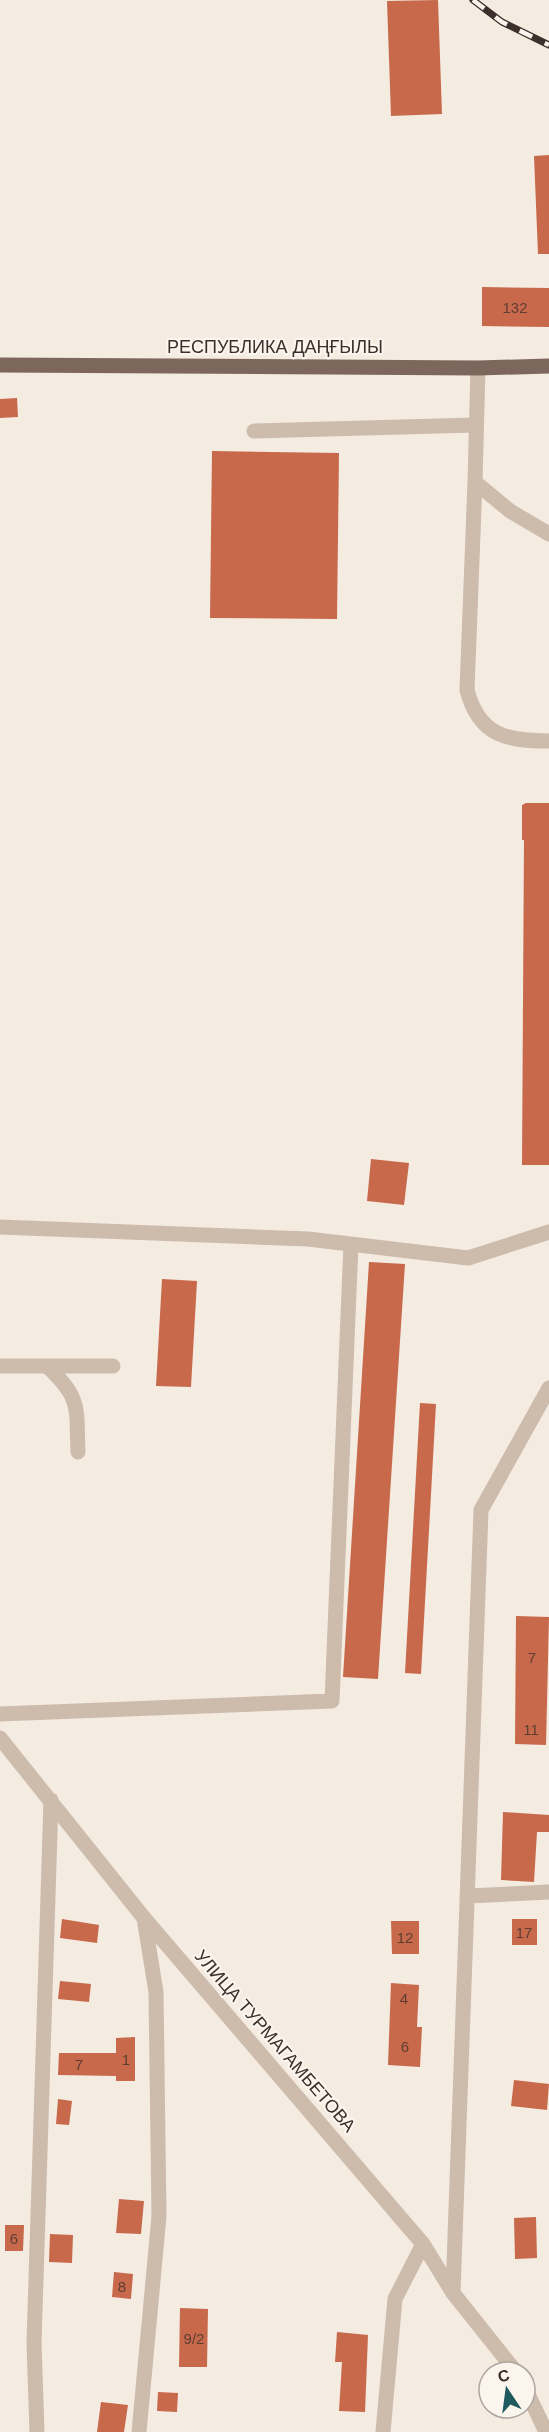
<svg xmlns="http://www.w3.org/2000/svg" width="549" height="2432" font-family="Helvetica,sans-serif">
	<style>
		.building { fill: #c8694b }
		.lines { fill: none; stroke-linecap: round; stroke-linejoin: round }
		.minor { stroke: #cdbbac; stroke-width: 15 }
		.major { stroke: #7d675c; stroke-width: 15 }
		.rail-casing { stroke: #3b302b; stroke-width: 7 }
		.rail { stroke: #fbf5ee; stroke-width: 4.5; stroke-dasharray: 14; stroke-linecap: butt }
		.labels { text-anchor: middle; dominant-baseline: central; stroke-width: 4.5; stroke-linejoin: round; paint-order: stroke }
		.number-label { font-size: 15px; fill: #5e3e33 }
		.street-label { font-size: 18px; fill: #3b302b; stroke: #fbf5ee }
	</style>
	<rect width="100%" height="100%" fill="#f4ebe1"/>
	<path class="building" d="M438,0L442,114L391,116L387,1Z
		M549,155V254H538L534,156Z
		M482,287L549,288V327L482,326Z
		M17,398L18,417L0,418V399Z
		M212,451L339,453L337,619L210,618Z
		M526,803H549V1165H522L524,840H522V805Z
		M371,1159L409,1163L404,1205L367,1201Z
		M369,1262L405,1264L378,1679L343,1677Z
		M162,1279L197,1281L191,1387L156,1386Z
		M420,1403L436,1404L421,1674L405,1673Z
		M516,1616L549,1617L546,1745L515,1744Z
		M503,1812L549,1815V1832H537L534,1882L501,1880Z
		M62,1919L99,1925L97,1943L60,1938Z
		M512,1919H537V1945H512Z
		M391,1921H419V1954H392Z
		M60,1981L91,1984L89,2002L58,1999Z
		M391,1983L419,1985L417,2027H422L420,2067L388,2065Z
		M135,2037V2081H116V2076L58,2075L59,2053H116V2038Z
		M514,2080L549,2084L547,2110L511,2106Z
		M58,2099L72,2101L69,2125L56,2124Z
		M119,2199L144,2201L141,2234L116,2233Z
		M536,2217L537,2258L515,2259L514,2218Z
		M5,2225H24L23,2251H5Z
		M50,2234L73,2235L72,2263L49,2262Z
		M114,2272L133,2274L131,2299L112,2297Z
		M180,2308L208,2309L207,2367H179Z
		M337,2332L368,2335L365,2412L339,2411L342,2362H335Z
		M158,2392L178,2393L177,2412L157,2411Z
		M101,2402L128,2405L124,2432H97Z"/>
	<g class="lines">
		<path class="minor" d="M478,368L475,482L510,511L549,534
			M254,431L475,425
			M475,482L467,690C479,736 507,741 549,741
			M0,1227L308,1239L468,1258L549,1232
			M0,1366H113
			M47,1366C82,1399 76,1407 78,1452
			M0,1714L332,1701L351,1244
			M0,1738L144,1918L423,2244L453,2293L516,2372
			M469,1896L549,1892
			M453,2293L481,1510L549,1388
			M525,2388L546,2432
			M37,2432L34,2343L51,1800
			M139,2432L159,2216L156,1992L144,1918
			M383,2432L395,2299L423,2244"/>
		<path class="major" d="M0,365L478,368L549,366"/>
		<g class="rail-casing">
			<path id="rail" d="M473,0L502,22L549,45"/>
		</g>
		<use href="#rail" class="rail"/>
	</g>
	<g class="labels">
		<g class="number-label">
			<text x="515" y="307">132</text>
			<text x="532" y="1657">7</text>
			<text x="531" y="1729">11</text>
			<text x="524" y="1932">17</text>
			<text x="405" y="1937">12</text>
			<text x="404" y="1998">4</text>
			<text x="405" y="2046">6</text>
			<text x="126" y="2059">1</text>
			<text x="79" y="2064">7</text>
			<text x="14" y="2238">6</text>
			<text x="122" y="2286">8</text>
			<text x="194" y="2338">9/2</text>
		</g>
		<g class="street-label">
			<text x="275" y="347">РЕСПУБЛИКА ДАҢҒЫЛЫ</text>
			<text transform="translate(275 2041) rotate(49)">УЛИЦА ТУРМАГАМБЕТОВА</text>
		</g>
	</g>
	<g transform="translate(507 2390) rotate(347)"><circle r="28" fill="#fbf5ee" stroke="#aea6a0" stroke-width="1.5"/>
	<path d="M0-4.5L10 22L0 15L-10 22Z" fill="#1f5a5e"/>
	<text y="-9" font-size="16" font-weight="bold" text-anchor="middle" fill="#3b302b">С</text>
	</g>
</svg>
